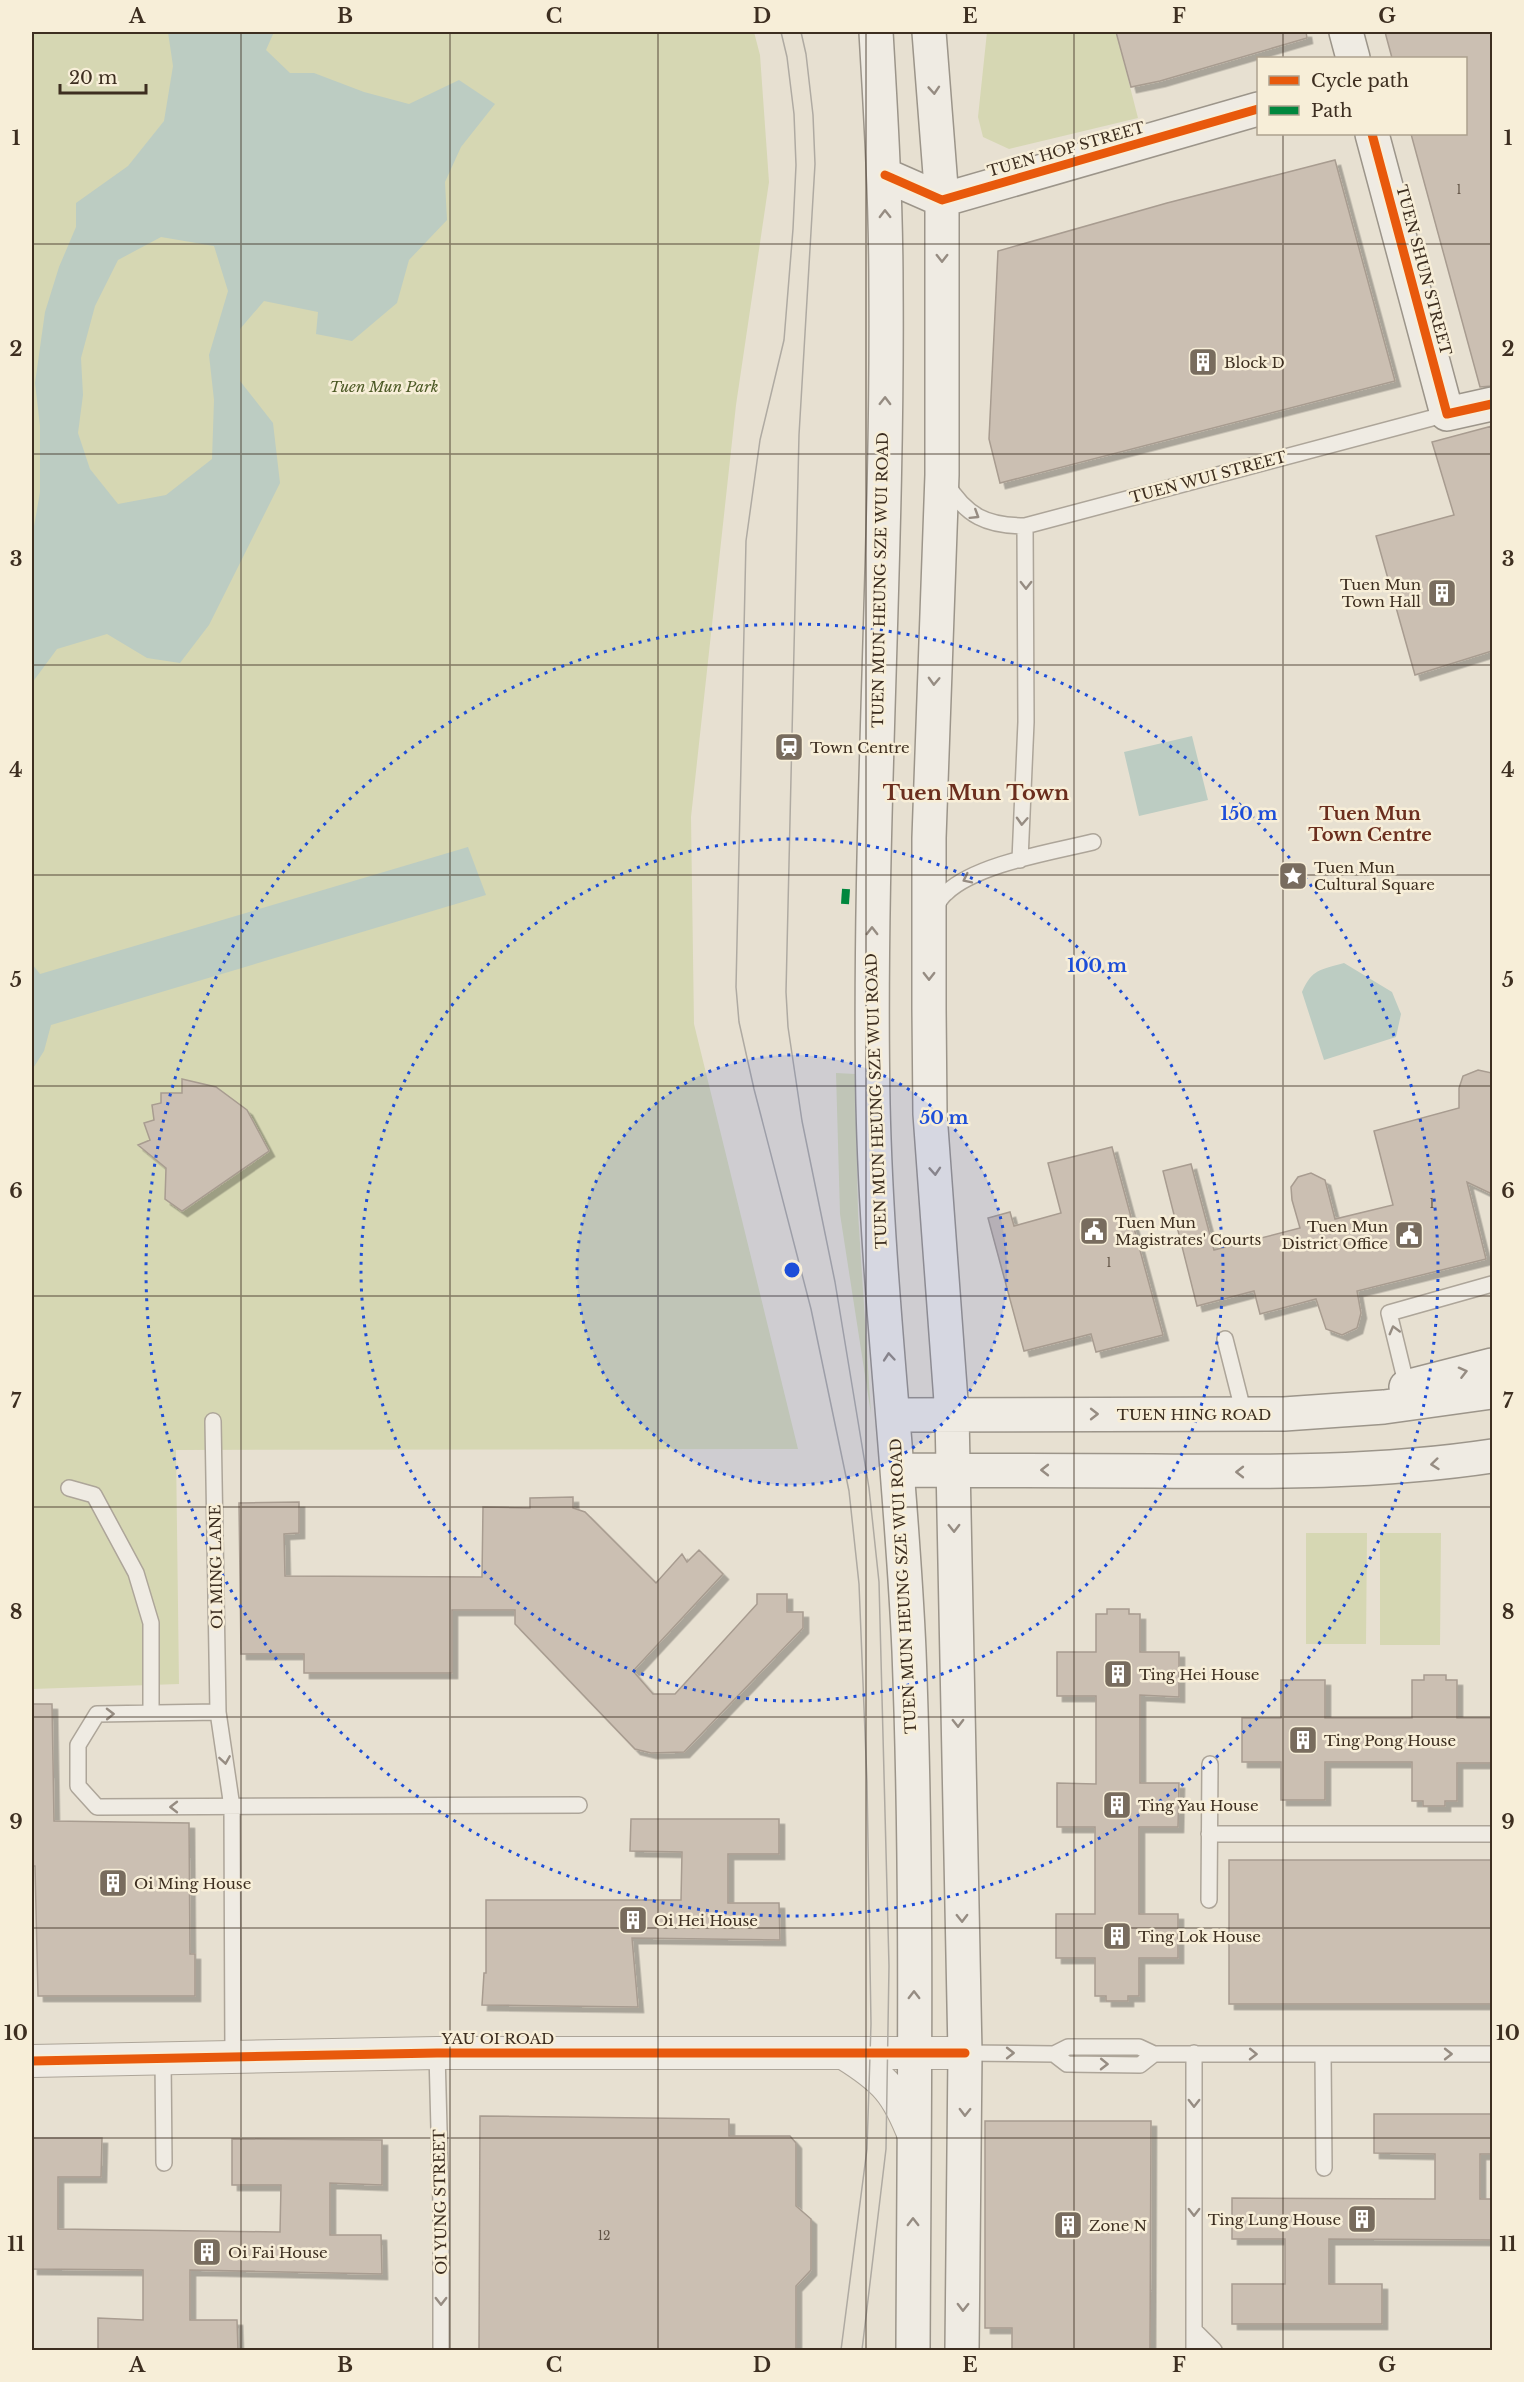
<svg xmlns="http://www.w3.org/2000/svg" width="1524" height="2382" font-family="'Libre Baskerville',serif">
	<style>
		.green { fill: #d6d7b3 }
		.water { fill: #bcccc2; fill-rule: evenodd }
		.building { fill: #cbbfb2; stroke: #a89c90; stroke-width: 1.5; filter: url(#shadow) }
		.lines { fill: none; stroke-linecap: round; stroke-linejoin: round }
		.lane-casing { stroke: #ada599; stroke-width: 18 }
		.street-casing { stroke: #ada599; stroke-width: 34 }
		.secondary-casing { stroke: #9c958a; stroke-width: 36 }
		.lane { stroke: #efebe3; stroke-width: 15 }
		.street { stroke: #efebe3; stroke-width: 32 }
		.secondary { stroke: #efebe3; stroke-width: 33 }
		.tram { stroke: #afaaa2; stroke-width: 1.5 }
		.quiet { stroke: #00873e; stroke-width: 8; stroke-dasharray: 15 8; stroke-linecap: butt }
		.cycleway-casing { stroke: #f7eed8; stroke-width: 13 }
		.cycleway { stroke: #e8590c; stroke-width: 9 }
		.oneway { stroke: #968c82 }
		.grid { fill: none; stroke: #3d2e20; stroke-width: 1.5; stroke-opacity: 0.55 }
		.ring { fill: none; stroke: #1d4ed8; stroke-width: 3; stroke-dasharray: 3 6 }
		.labels { text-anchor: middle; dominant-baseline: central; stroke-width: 5; stroke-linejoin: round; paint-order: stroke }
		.number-label { font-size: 12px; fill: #605244 }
		.street-label { font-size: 15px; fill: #3d2e20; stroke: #f7eed8 }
		.poi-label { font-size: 15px; fill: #3d2e20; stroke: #f7eed8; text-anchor: start }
		.park-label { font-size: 15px; font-style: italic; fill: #4d5a26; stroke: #f7eed8 }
		.quarter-label { font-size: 18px; font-weight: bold; fill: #6b2e1e; stroke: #f7eed8 }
		.district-label { font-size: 21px; font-weight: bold; fill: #6b2e1e; stroke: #f7eed8 }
		.centre { fill: #1d4ed8; stroke: #f7eed8; stroke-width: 3 }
		.ring-label { font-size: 18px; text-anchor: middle; font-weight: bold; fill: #1d4ed8; stroke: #f7eed8; stroke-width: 5; stroke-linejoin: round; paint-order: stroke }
		.neatline { fill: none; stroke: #3d2e20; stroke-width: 2 }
		.grid-label { font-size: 20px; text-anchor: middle; font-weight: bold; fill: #3d2e20 }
	</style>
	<defs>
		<filter id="shadow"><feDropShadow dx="5.5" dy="5.5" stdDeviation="0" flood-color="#0004"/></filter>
	</defs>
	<rect width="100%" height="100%" fill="#e7e0d1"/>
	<path class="green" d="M32,32H754L760,55L769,182L736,405L691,817L694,1024L798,1449L176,1450L179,1684L32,1689Z
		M987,32H1116L1138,118L1009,149L983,137L978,117Z
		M836,1073L855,1074L858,1213L871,1414L840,1214Z
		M1306,1533H1367L1366,1644H1306Z
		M1380,1533H1441L1440,1645H1380Z"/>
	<path class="water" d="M168,32H274L266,50L290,73H314L364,92L409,104L459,80L495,104L461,147L445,182L447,220L409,260L397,303L352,341L316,334L318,312L264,301L240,329V381L273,423L280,483L209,625L180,663L147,658L107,634L57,649L32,683V538L40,492V426L35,383L45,312L59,267L76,227V203L128,166L164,121L173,66ZM161,237L214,246L228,291L209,355L214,400L212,459L166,495L118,504L90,469L78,433L83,395L81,358L95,306L118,260Z
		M1192,736L1208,800L1139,816L1124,752Z
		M468,847L486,895L51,1025L44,1051L32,1070V964L40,974Z
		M1344,963L1392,992L1401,1014L1396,1037L1324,1060L1302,992C1312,969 1320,970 1344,963Z"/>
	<path class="building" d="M1116,32H1306L1307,38L1160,81L1131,87Z
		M1385,32H1492V386L1480,387L1411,134H1466V58H1392Z
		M1335,160L1395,381L1000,483L989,439L998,251L1167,203Z
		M1492,426V651L1415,675L1376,536L1454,515L1432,442Z
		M1478,1070L1492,1073V1194L1467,1182L1486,1259L1357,1291L1361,1313L1357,1328L1342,1335L1326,1329L1316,1299L1260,1314L1254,1291L1197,1306L1163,1171L1191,1164L1214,1250L1300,1228L1292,1200L1291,1187L1298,1177L1311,1173L1325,1180L1335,1219L1393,1205L1374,1131L1459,1108V1088L1463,1076Z
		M182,1079L216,1087L247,1110L269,1151L182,1211L165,1199L166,1168L138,1145L150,1140L144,1123L154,1120L152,1105L161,1103V1093H182Z
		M1112,1147L1163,1335L1096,1352L1091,1334L1024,1351L988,1218L1010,1212L1014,1226L1061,1213L1048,1163Z
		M573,1497V1508L585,1512L656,1583L682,1554L687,1562L699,1550L723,1574L633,1671L653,1694H675L757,1604V1594H787V1612H803V1628L684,1752L651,1753L635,1749L515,1624V1610H452V1673H304V1654H241L239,1503L299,1502V1533L284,1534L285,1576L482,1577L483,1507L530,1508V1498Z
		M1107,1609H1129V1614H1140V1652H1179V1697L1140,1695V1783H1179L1178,1827H1139V1914H1178V1958H1139V1996H1128V2001H1106V1996H1095V1958H1056V1914H1095V1827H1057V1783L1096,1784V1696H1057V1652H1096V1614H1107Z
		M1424,1675H1446V1680H1457V1718H1492V1763H1457V1801H1445V1806H1423V1801H1412V1762H1325V1800H1281V1762H1242V1718H1281V1680H1325V1718H1412V1680H1424Z
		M32,1704H52L54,1821L189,1823L190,1954H195V1996H38L35,1866H32Z
		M631,1819H779V1854H728V1903H779L780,1940L632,1938L638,2007L482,2005L484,1973H486V1900H681L682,1852L630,1851Z
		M1229,1860H1492V2004H1229Z
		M1374,2114H1492V2154H1480V2199H1492V2240L1329,2239V2284H1382V2324H1232V2284H1285V2239H1232V2198L1435,2199V2154L1374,2153Z
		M480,2116L729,2119V2136H790L796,2143V2206L811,2219V2270L796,2286V2350H479Z
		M985,2121H1151L1150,2350H1012V2328H985Z
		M32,2138H102L101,2177H58V2229L280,2232L281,2185H232V2139L382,2140V2185L330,2183V2235H381L382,2274L190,2270V2320H237L238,2350H98V2318L143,2320V2270L32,2269Z"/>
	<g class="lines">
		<g class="lane-casing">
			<path id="lane" d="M946,483C966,516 987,526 1025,526L1447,414
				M1020,860L1026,722L1025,526
				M935,908C938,903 941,897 946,893C976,864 1052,852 1093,842
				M1225,1339L1244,1414
				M1407,1387L1389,1313L1492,1284
				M213,1421L218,1712L232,1807L233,2058
				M69,1488L94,1495L136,1573L151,1623V1713
				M218,1712L97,1714L78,1745V1786L97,1807L579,1805
				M1209,1834H1492
				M1209,1900L1210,1764
				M437,2053L441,2206V2350
				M965,2053L1054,2054L1068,2047H1139L1154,2054H1492
				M1054,2054L1067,2064L1140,2065L1154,2054
				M1323,2055L1324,2168
				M163,2059L164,2163
				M1194,2330L1214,2350
				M1194,2350V2053"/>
		</g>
		<g class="street-casing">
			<path id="street" d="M845,2054C885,2079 897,2092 914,2136
				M32,2061L437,2053H965"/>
		</g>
		<g class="secondary-casing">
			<path id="secondary" d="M876,32C881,117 886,202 886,288C888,560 868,832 873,1104C877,1287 901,1468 909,1651C918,1884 914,2117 913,2350
				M929,32L942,200V475L929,838V1009L930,1114L952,1415L965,2053L962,2350
				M1346,32L1353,58
				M1372,134L1447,414L1492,404
				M885,175L942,200L1258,109
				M1406,1387L1492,1365
				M894,1415L1284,1414L1384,1407L1492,1392
				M898,1470C983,1470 1068,1471 1153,1471C1267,1472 1379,1473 1492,1456"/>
		</g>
		<use href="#lane" class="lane"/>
		<use href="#street" class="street"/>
		<use href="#secondary" class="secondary"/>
		<path class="tram" d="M781,32L787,57L794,114L796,165L793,229L784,340L760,440L746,541L736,987L739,1022L754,1089L811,1309L849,1491L859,1584L867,1782L871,2024L867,2149L841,2350
			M801,32L806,54L813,115L815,164L799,435L786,992L788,1027L802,1121L835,1282L869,1488L879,1582L889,1966L886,2149L862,2350"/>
		<path class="quiet" d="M845,904L846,889"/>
		<g class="cycleway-casing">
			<path id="cycleway" d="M1372,134L1447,414L1492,404
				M885,175L942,200L1258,109
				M32,2061L437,2053H965"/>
		</g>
		<use href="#cycleway" class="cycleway"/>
	</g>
	<defs><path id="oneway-chevron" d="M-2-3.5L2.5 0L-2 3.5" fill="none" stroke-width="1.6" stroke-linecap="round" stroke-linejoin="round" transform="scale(1.5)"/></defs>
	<g class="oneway">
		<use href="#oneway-chevron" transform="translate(934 90) rotate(86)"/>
		<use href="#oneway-chevron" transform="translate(885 214) rotate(-91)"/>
		<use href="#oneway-chevron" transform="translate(942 258) rotate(90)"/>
		<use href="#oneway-chevron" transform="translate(885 401) rotate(-89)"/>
		<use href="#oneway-chevron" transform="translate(975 515) rotate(32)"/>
		<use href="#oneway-chevron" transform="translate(1026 585) rotate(90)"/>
		<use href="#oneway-chevron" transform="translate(934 681) rotate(92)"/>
		<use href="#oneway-chevron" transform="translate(1022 821) rotate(93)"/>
		<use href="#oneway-chevron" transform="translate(967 879) rotate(154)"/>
		<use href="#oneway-chevron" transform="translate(872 931) rotate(-90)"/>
		<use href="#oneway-chevron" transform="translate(929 976) rotate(90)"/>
		<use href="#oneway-chevron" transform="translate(935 1171) rotate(86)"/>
		<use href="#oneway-chevron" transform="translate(1394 1330) rotate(-105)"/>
		<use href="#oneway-chevron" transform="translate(889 1357) rotate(-95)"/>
		<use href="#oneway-chevron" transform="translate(1463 1372) rotate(-14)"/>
		<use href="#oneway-chevron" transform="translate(1094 1414)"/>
		<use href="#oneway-chevron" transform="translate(1435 1464) rotate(174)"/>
		<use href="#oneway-chevron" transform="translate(1045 1470) rotate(-180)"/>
		<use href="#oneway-chevron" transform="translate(1240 1472) rotate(-180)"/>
		<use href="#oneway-chevron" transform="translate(954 1528) rotate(89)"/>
		<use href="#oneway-chevron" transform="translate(110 1714) rotate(-1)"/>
		<use href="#oneway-chevron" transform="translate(958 1723) rotate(89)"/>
		<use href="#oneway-chevron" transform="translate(225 1760) rotate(81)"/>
		<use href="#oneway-chevron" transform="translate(174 1807) rotate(-180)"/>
		<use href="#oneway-chevron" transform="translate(962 1918) rotate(89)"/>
		<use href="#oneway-chevron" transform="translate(914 1995) rotate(-90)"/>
		<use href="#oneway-chevron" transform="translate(1010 2053)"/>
		<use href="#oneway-chevron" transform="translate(1253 2054) rotate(1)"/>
		<use href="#oneway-chevron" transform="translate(1448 2054)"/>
		<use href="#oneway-chevron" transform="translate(1104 2064) rotate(1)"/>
		<use href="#oneway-chevron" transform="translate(1194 2103) rotate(90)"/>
		<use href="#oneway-chevron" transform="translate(965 2112) rotate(91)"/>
		<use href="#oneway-chevron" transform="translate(1194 2212) rotate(90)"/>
		<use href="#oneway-chevron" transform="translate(913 2222) rotate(-90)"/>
		<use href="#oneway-chevron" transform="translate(441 2301) rotate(90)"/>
		<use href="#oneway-chevron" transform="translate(963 2307) rotate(91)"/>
	</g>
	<path class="grid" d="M241,32V2350M450,32V2350M658,32V2350M866,32V2350M1074,32V2350M1283,32V58M1283,134V2350M32,244H1492M32,454H1492M32,665H1492M32,875H1492M32,1086H1492M32,1296H1492M32,1507H1492M32,1717H1492M32,1928H1492M32,2138H1492"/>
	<circle cx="792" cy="1270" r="215" fill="#1d4ed8" fill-opacity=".12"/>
	<g class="ring">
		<circle cx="792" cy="1270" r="215"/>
		<circle cx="792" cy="1270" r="431"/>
		<circle cx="792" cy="1270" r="646"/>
	</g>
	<defs>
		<g id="building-square" transform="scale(1.5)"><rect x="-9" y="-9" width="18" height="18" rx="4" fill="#786c5e" stroke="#f7eed8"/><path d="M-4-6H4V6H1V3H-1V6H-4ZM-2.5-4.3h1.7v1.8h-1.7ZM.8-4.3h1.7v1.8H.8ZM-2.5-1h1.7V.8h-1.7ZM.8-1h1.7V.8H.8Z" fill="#fff"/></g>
		<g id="station-square" transform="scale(1.5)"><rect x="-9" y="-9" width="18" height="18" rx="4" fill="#786c5e" stroke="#f7eed8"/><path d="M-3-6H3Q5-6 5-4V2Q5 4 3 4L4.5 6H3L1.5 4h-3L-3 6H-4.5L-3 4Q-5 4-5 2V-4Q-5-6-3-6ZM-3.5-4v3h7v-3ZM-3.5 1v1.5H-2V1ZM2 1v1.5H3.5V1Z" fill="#fff"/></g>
		<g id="sight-square" transform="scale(1.5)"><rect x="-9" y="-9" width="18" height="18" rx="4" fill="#786c5e" stroke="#f7eed8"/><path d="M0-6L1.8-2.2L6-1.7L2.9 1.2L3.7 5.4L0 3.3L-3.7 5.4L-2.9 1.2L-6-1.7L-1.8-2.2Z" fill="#fff"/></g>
		<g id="civic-square" transform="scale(1.5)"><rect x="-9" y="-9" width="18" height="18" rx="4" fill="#786c5e" stroke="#f7eed8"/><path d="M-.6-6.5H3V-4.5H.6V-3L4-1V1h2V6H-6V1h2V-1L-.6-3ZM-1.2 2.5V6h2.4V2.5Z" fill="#fff"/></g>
	</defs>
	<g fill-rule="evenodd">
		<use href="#building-square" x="1203" y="362"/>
		<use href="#building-square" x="1442" y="593"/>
		<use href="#station-square" x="789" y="747"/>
		<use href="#sight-square" x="1293" y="876"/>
		<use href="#civic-square" x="1094" y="1231"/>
		<use href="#civic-square" x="1409" y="1235"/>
		<use href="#building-square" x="1118" y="1674"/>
		<use href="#building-square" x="1303" y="1740"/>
		<use href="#building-square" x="1117" y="1805"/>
		<use href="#building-square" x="113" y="1883"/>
		<use href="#building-square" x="633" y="1920"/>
		<use href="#building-square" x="1117" y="1936"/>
		<use href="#building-square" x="1362" y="2219"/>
		<use href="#building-square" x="1068" y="2225"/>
		<use href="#building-square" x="207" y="2252"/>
	</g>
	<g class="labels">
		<g class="number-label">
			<text x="1459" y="189">1</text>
			<text x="1432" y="1203">1</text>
			<text x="1109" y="1262">1</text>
			<text x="604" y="2235">12</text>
		</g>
		<g class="street-label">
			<text transform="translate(1066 149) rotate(-16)">TUEN HOP STREET</text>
			<text transform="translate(1424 270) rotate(75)">TUEN SHUN STREET</text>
			<text transform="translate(1208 477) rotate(-15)">TUEN WUI STREET</text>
			<text transform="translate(880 580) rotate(-89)">TUEN MUN HEUNG SZE WUI ROAD</text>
			<text transform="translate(876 1101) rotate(-92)">TUEN MUN HEUNG SZE WUI ROAD</text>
			<text x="1194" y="1414">TUEN HING ROAD</text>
			<text transform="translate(216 1567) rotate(-91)">OI MING LANE</text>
			<text transform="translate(903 1586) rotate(-93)">TUEN MUN HEUNG SZE WUI ROAD</text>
			<text x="498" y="2038">YAU OI ROAD</text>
			<text transform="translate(440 2202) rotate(-91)">OI YUNG STREET</text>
		</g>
		<g class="poi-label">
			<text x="1224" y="362">Block D</text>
			<text x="1421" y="584" text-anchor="end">Tuen Mun<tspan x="1421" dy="17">Town Hall</tspan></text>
			<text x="810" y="747">Town Centre</text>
			<text x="1314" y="867">Tuen Mun<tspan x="1314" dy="17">Cultural Square</tspan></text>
			<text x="1115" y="1222">Tuen Mun<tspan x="1115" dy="17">Magistrates' Courts</tspan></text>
			<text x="1388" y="1226" text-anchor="end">Tuen Mun<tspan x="1388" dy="17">District Office</tspan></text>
			<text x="1139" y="1674">Ting Hei House</text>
			<text x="1324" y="1740">Ting Pong House</text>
			<text x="1138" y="1805">Ting Yau House</text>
			<text x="134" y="1883">Oi Ming House</text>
			<text x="654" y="1920">Oi Hei House</text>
			<text x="1138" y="1936">Ting Lok House</text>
			<text x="1341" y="2219" text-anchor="end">Ting Lung House</text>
			<text x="1089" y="2225">Zone N</text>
			<text x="228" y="2252">Oi Fai House</text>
		</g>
		<g class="park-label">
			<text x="384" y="386">Tuen Mun Park</text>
		</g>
		<g class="quarter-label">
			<text x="1370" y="814">Tuen Mun<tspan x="1370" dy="21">Town Centre</tspan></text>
		</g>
		<g class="district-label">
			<text x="976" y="793">Tuen Mun Town</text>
		</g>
	</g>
	<circle cx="792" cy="1270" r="9" class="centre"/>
	<g class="ring-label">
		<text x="1249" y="820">150 m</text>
		<text x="1097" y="972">100 m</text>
		<text x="944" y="1124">50 m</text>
	</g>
	<rect width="1524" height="2382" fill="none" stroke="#f7eed8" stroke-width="66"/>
	<rect x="1257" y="57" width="210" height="78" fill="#f7eed8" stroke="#ada18e" stroke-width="1.5"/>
	<rect x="1269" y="76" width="30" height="9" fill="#e8590c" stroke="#ada18e" stroke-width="1.5"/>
	<text x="1311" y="87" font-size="18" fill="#3d2e20">Cycle path</text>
	<rect x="1269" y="106" width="30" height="9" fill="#00873e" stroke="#ada18e" stroke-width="1.5"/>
	<text x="1311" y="117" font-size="18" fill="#3d2e20">Path</text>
	<path d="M60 84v9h86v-9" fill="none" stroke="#3d2e20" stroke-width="3"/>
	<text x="69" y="84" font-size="18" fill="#3d2e20" stroke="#f7eed8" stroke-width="4.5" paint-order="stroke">20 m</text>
	<rect x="33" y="33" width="1458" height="2316" class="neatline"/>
	<g class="grid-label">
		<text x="137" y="23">A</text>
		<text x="345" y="23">B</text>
		<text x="554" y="23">C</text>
		<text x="762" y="23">D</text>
		<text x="970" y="23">E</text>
		<text x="1179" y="23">F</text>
		<text x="1387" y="23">G</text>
		<text x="16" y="145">1</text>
		<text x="1508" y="145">1</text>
		<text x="16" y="356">2</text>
		<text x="1508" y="356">2</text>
		<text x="16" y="566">3</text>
		<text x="1508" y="566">3</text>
		<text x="16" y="777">4</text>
		<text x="1508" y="777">4</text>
		<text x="16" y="987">5</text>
		<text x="1508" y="987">5</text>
		<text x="16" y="1198">6</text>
		<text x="1508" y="1198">6</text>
		<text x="16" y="1408">7</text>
		<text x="1508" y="1408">7</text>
		<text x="16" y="1619">8</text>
		<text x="1508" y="1619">8</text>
		<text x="16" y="1829">9</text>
		<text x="1508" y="1829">9</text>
		<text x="16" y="2040">10</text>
		<text x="1508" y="2040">10</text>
		<text x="16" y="2251">11</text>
		<text x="1508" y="2251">11</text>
		<text x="137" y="2372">A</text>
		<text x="345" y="2372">B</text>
		<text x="554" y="2372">C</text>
		<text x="762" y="2372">D</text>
		<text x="970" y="2372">E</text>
		<text x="1179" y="2372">F</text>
		<text x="1387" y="2372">G</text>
	</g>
</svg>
